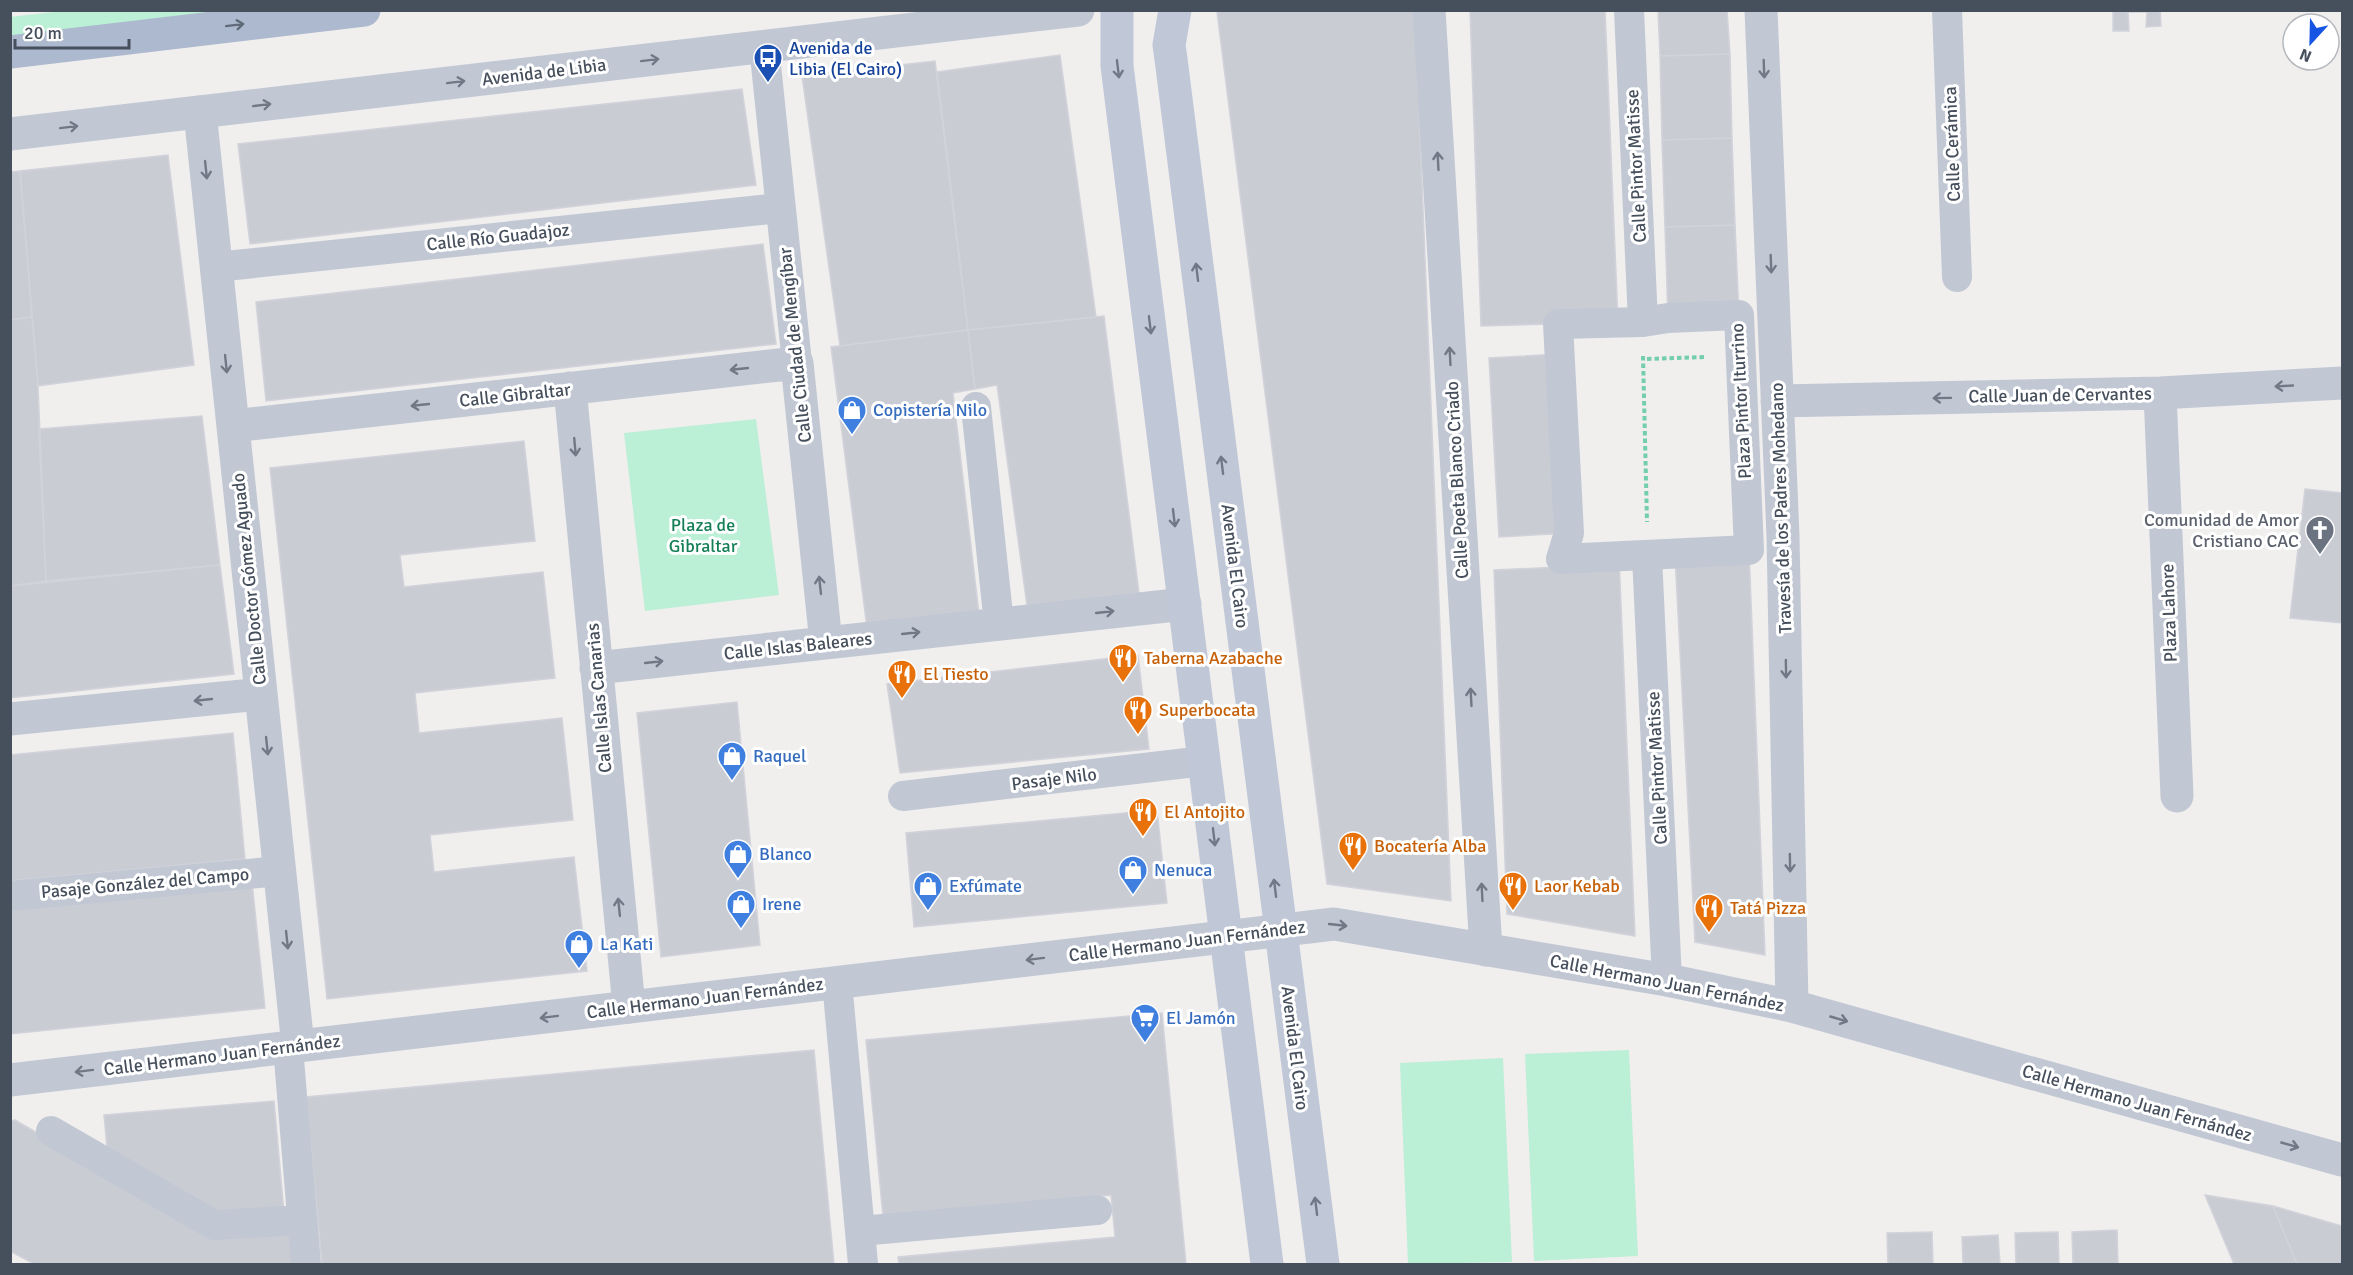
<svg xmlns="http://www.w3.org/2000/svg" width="2353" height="1275" font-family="Signika,sans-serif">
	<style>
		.green { fill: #bbefd6 }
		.building { fill: #caccd4; stroke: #d2d3da; stroke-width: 1.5 }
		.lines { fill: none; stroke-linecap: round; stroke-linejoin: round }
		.path { stroke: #73cead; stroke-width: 4; stroke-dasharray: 4.5 3; stroke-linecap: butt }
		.pedestrian { stroke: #c1c8d4; stroke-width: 30 }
		.minor { stroke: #c1c8d4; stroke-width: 33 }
		.tertiary { stroke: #c1c8d4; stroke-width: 33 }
		.secondary { stroke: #c0c8d8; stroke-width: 33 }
		.primary { stroke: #adb9ce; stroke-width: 33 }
		.oneway { stroke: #606a78 }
		.oneway2 { stroke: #717986 }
		.oneway3 { stroke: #717987 }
		.labels { text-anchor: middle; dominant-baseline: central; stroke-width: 6; stroke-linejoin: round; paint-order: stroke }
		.transit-label { font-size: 18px; fill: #164399; stroke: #fff; text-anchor: start }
		.street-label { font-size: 18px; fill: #464f5c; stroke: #fff }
		.shop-label { font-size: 18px; fill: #366cbe; stroke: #fff; text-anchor: start }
		.worship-label { font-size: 18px; fill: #5b616d; stroke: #fff; text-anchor: end }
		.park-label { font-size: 18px; fill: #157f58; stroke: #fff }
		.food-label { font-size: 18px; fill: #c56008; stroke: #fff; text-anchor: start }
	</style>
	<rect width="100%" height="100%" fill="#f1eeee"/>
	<path class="green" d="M71,10L229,11L11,37L10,17Z
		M756,419L779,595L645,611L624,433Z
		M1629,1050L1638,1256L1534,1261L1525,1054Z
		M1503,1058L1512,1262L1408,1264L1400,1063Z"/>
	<path class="building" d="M1230,10H1415L1451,901L1327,884L1217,12Z
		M1470,10H1605L1618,322L1481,326Z
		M1658,10H1727L1730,54L1660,56Z
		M2113,10H2160L2161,26L2146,27L2147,12H2128L2129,31H2113Z
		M1730,54L1732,138L1662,140L1660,56Z
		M1060,55L1096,317L968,330L937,72Z
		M935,61L968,330L840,346L802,76Z
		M742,89L756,185L250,244L238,144Z
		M1732,138L1735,225L1665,227L1662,140Z
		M168,155L194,365L38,386L20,171Z
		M20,171L32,317L10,320V172Z
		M1735,225L1739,315L1668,318L1665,227Z
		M763,244L776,344L266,401L256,302Z
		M1104,316L1139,593L1027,606L997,385L975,389L968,330Z
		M32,317L38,386L46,581L10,586V320Z
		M968,330L975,389L953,393L979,614L867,628L831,347Z
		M1559,354L1569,533L1499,537L1489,358Z
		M202,416L220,565L46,581L39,429Z
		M524,441L535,541L400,555L404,587L543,572L555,678L415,693L419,733L562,718L573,820L430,835L434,872L574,857L587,971L327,999L270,468Z
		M2305,489L2342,493V623L2290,618Z
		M1749,550L1765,955L1695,942L1675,555Z
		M1619,557L1635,936L1507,914L1494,570L1560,567Z
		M220,565L234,674L10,698V586Z
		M1138,655L1149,749L900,773L887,684Z
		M737,702L760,945L661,957L637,713Z
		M233,733L245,859L10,881V755Z
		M1157,810L1167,903L914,927L906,833Z
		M252,882L265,1008L10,1034V907Z
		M1162,1013L1186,1264H899L898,1257L1115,1237L1111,1195L883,1216L866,1040Z
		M814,1050L834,1264H322L306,1097Z
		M274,1101L284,1213L217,1219L108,1158L104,1115Z
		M15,1120L208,1233L290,1228L293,1264H34L10,1251V1121Z
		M2205,1195L2273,1206L2297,1264H2234Z
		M2273,1206L2342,1226V1264H2297Z
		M2117,1230L2118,1264H2073L2072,1232Z
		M1932,1232L1933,1264H1888L1887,1233Z
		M2058,1232L2059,1264H2016L2015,1233Z
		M1998,1235L2000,1264H1963L1962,1237Z"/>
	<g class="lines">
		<path class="path" d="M1643,356L1647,522
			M1647,359L1706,357"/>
		<path class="pedestrian" d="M1629,10L1643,322
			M1947,10L1957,277
			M764,46L797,363
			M216,267L780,208
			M1739,315L1749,550L1561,559L1569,533L1558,324L1643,322L1668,318Z
			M976,407L999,624
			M1647,556L1667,980
			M903,796L1204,761
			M10,896L280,871
			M837,982L863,1264
			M288,1047L306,1264
			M51,1131L214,1225L302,1220
			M860,1231L1097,1210"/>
		<path class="minor" d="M1429,10L1486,950
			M1761,10L1783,536L1792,1006
			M200,112L298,1046
			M570,388L629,1007
			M2160,393L2177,796
			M1777,401L2160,393L2342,383
			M233,426L797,363L826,643
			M596,668L1185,604
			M10,719L261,694"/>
		<path class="tertiary" d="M10,134L1078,10
			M10,1080L1334,924L1667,980L1792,1006L2342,1160"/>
		<path class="secondary" d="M1117,10V66L1267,1264
			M1175,10L1169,45L1171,59L1323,1264"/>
		<path class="primary" d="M10,52L364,10"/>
	</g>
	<defs><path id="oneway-shaft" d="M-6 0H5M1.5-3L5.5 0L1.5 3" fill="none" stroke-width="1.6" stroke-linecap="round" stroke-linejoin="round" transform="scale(1.5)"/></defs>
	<use class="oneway" href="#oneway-shaft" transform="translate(235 25) rotate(-7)"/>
	<g class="oneway2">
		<use href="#oneway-shaft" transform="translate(650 60) rotate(-7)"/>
		<use href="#oneway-shaft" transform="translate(1764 69) rotate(88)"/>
		<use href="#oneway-shaft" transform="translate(456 82) rotate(-7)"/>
		<use href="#oneway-shaft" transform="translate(262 105) rotate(-7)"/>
		<use href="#oneway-shaft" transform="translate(69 127) rotate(-7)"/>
		<use href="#oneway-shaft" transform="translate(1438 161) rotate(-93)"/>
		<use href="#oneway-shaft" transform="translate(206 170) rotate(84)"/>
		<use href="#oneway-shaft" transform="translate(1771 264) rotate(88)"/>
		<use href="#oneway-shaft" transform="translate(1450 356) rotate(-93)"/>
		<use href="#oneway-shaft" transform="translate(226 364) rotate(84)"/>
		<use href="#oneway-shaft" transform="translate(739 369) rotate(174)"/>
		<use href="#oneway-shaft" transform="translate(2284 386) rotate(177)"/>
		<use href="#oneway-shaft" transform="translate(1942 398) rotate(179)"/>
		<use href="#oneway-shaft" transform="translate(420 405) rotate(174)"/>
		<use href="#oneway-shaft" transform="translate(575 447) rotate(85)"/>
		<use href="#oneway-shaft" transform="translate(820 585) rotate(-96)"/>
		<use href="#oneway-shaft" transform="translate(1105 612) rotate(-6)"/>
		<use href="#oneway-shaft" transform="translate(911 633) rotate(-6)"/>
		<use href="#oneway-shaft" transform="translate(654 662) rotate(-6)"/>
		<use href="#oneway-shaft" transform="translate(1786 669) rotate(89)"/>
		<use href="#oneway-shaft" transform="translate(1471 697) rotate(-93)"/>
		<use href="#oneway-shaft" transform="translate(203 700) rotate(174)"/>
		<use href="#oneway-shaft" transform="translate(267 746) rotate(84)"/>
		<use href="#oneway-shaft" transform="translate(1790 863) rotate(89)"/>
		<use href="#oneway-shaft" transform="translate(1482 892) rotate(-93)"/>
		<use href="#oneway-shaft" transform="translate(619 907) rotate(-96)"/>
		<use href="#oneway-shaft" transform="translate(1338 925) rotate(6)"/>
		<use href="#oneway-shaft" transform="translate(287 940) rotate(84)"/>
		<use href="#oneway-shaft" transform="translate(1035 959) rotate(173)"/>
		<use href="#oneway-shaft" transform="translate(549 1017) rotate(173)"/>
		<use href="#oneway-shaft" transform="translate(1839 1019) rotate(16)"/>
		<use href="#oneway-shaft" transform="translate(84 1071) rotate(173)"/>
		<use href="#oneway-shaft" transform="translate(2290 1145) rotate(16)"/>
	</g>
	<g class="oneway3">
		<use href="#oneway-shaft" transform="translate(1118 69) rotate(83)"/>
		<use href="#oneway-shaft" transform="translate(1197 272) rotate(-97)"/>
		<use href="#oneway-shaft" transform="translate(1150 325) rotate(83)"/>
		<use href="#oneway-shaft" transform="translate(1222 465) rotate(-97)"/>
		<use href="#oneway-shaft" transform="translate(1174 518) rotate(83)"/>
		<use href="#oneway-shaft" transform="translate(1214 837) rotate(83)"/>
		<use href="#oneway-shaft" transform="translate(1275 888) rotate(-97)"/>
		<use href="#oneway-shaft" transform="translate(1316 1206) rotate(-97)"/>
	</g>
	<defs>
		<g id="bus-pin" transform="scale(1.5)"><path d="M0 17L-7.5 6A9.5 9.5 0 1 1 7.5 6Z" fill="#1a4fb4" stroke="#fff"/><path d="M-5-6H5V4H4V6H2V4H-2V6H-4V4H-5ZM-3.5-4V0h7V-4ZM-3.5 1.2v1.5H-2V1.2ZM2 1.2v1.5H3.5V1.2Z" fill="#fff"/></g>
		<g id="shop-pin" transform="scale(1.5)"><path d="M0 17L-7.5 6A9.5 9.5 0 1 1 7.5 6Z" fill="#3f7fe0" stroke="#fff"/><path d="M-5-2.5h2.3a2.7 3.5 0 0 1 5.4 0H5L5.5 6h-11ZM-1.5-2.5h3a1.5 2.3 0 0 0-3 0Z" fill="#fff"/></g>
		<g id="church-pin" transform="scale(1.5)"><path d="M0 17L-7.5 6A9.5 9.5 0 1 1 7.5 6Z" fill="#6b7280" stroke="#fff"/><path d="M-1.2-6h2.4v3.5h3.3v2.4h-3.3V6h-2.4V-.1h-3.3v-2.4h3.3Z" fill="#fff"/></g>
		<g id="restaurant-pin" transform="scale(1.5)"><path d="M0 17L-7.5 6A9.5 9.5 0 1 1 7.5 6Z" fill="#e8710a" stroke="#fff"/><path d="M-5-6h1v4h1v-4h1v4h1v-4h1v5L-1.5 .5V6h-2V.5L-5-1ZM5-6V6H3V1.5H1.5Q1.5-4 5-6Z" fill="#fff"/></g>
		<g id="supermarket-pin" transform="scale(1.5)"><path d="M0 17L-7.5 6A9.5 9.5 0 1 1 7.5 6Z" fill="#3f7fe0" stroke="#fff"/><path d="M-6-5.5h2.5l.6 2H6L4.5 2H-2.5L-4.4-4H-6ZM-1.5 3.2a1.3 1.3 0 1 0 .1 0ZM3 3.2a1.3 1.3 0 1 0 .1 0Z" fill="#fff"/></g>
	</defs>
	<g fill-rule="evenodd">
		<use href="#bus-pin" x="768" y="58"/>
		<use href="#shop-pin" x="852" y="410"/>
		<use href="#church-pin" x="2320" y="530"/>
		<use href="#restaurant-pin" x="1123" y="658"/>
		<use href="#restaurant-pin" x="902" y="674"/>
		<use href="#restaurant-pin" x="1138" y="710"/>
		<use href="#shop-pin" x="732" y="756"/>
		<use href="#restaurant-pin" x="1143" y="812"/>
		<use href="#restaurant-pin" x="1353" y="846"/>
		<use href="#shop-pin" x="738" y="854"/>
		<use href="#shop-pin" x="1133" y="870"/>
		<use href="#shop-pin" x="928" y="886"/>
		<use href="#restaurant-pin" x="1513" y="886"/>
		<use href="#shop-pin" x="741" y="904"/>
		<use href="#restaurant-pin" x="1709" y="908"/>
		<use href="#shop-pin" x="579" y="944"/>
		<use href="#supermarket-pin" x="1145" y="1018"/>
	</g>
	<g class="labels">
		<g class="transit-label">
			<text x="789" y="48">Avenida de<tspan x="789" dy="21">Libia (El Cairo)</tspan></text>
		</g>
		<g class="street-label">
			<text transform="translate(544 72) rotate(-7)">Avenida de Libia</text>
			<text transform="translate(1952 144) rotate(-92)">Calle Cerámica</text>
			<text transform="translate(1636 166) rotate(-93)">Calle Pintor Matisse</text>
			<text transform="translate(498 237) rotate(-6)">Calle Río Guadajoz</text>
			<text transform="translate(795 345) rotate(-96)">Calle Ciudad de Mengíbar</text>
			<text transform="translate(515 395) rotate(-6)">Calle Gibraltar</text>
			<text transform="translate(2060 395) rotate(-1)">Calle Juan de Cervantes</text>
			<text transform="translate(1741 401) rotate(-93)">Plaza Pintor Iturrino</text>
			<text transform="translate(1457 480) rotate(-93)">Calle Poeta Blanco Criado</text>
			<text transform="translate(1781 508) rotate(-92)">Travesía de los Padres Mohedano</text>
			<text transform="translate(1235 566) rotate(83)">Avenida El Cairo</text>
			<text transform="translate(249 579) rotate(-96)">Calle Doctor Gómez Aguado</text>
			<text transform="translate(2169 613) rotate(-92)">Plaza Lahore</text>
			<text transform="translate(798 646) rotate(-6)">Calle Islas Baleares</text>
			<text transform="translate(599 698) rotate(-95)">Calle Islas Canarias</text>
			<text transform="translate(1657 768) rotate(-93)">Calle Pintor Matisse</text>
			<text transform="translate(1054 779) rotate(-7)">Pasaje Nilo</text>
			<text transform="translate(145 883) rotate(-5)">Pasaje González del Campo</text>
			<text transform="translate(1187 941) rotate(-7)">Calle Hermano Juan Fernández</text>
			<text transform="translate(1667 983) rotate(11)">Calle Hermano Juan Fernández</text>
			<text transform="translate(705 998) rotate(-7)">Calle Hermano Juan Fernández</text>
			<text transform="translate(1295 1048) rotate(83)">Avenida El Cairo</text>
			<text transform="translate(222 1055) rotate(-7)">Calle Hermano Juan Fernández</text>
			<text transform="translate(2137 1103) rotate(16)">Calle Hermano Juan Fernández</text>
		</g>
		<g class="shop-label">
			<text x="873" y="410">Copistería Nilo</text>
			<text x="753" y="756">Raquel</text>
			<text x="759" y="854">Blanco</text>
			<text x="1154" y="870">Nenuca</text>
			<text x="949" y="886">Exfúmate</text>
			<text x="762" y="904">Irene</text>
			<text x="600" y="944">La Kati</text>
			<text x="1166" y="1018">El Jamón</text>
		</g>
		<g class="worship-label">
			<text x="2299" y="520">Comunidad de Amor<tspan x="2299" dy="21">Cristiano CAC</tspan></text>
		</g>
		<g class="park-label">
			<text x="703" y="525">Plaza de<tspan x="703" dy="21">Gibraltar</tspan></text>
		</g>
		<g class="food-label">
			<text x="1144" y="658">Taberna Azabache</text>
			<text x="923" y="674">El Tiesto</text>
			<text x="1159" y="710">Superbocata</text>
			<text x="1164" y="812">El Antojito</text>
			<text x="1374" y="846">Bocatería Alba</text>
			<text x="1534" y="886">Laor Kebab</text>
			<text x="1730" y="908">Tatá Pizza</text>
		</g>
	</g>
	<rect width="2353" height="1275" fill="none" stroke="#464f5c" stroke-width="24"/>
	<g transform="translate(2311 42) rotate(202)"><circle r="28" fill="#ffffff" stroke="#b5b9be" stroke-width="1.5"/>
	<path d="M0-4.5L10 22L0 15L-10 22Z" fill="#1654e3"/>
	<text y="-9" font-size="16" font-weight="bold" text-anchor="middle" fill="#464f5c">N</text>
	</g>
	<path d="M15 39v9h114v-9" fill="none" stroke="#464f5c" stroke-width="3"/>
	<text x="24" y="39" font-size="18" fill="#464f5c" stroke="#ffffff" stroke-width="4.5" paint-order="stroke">20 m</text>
</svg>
